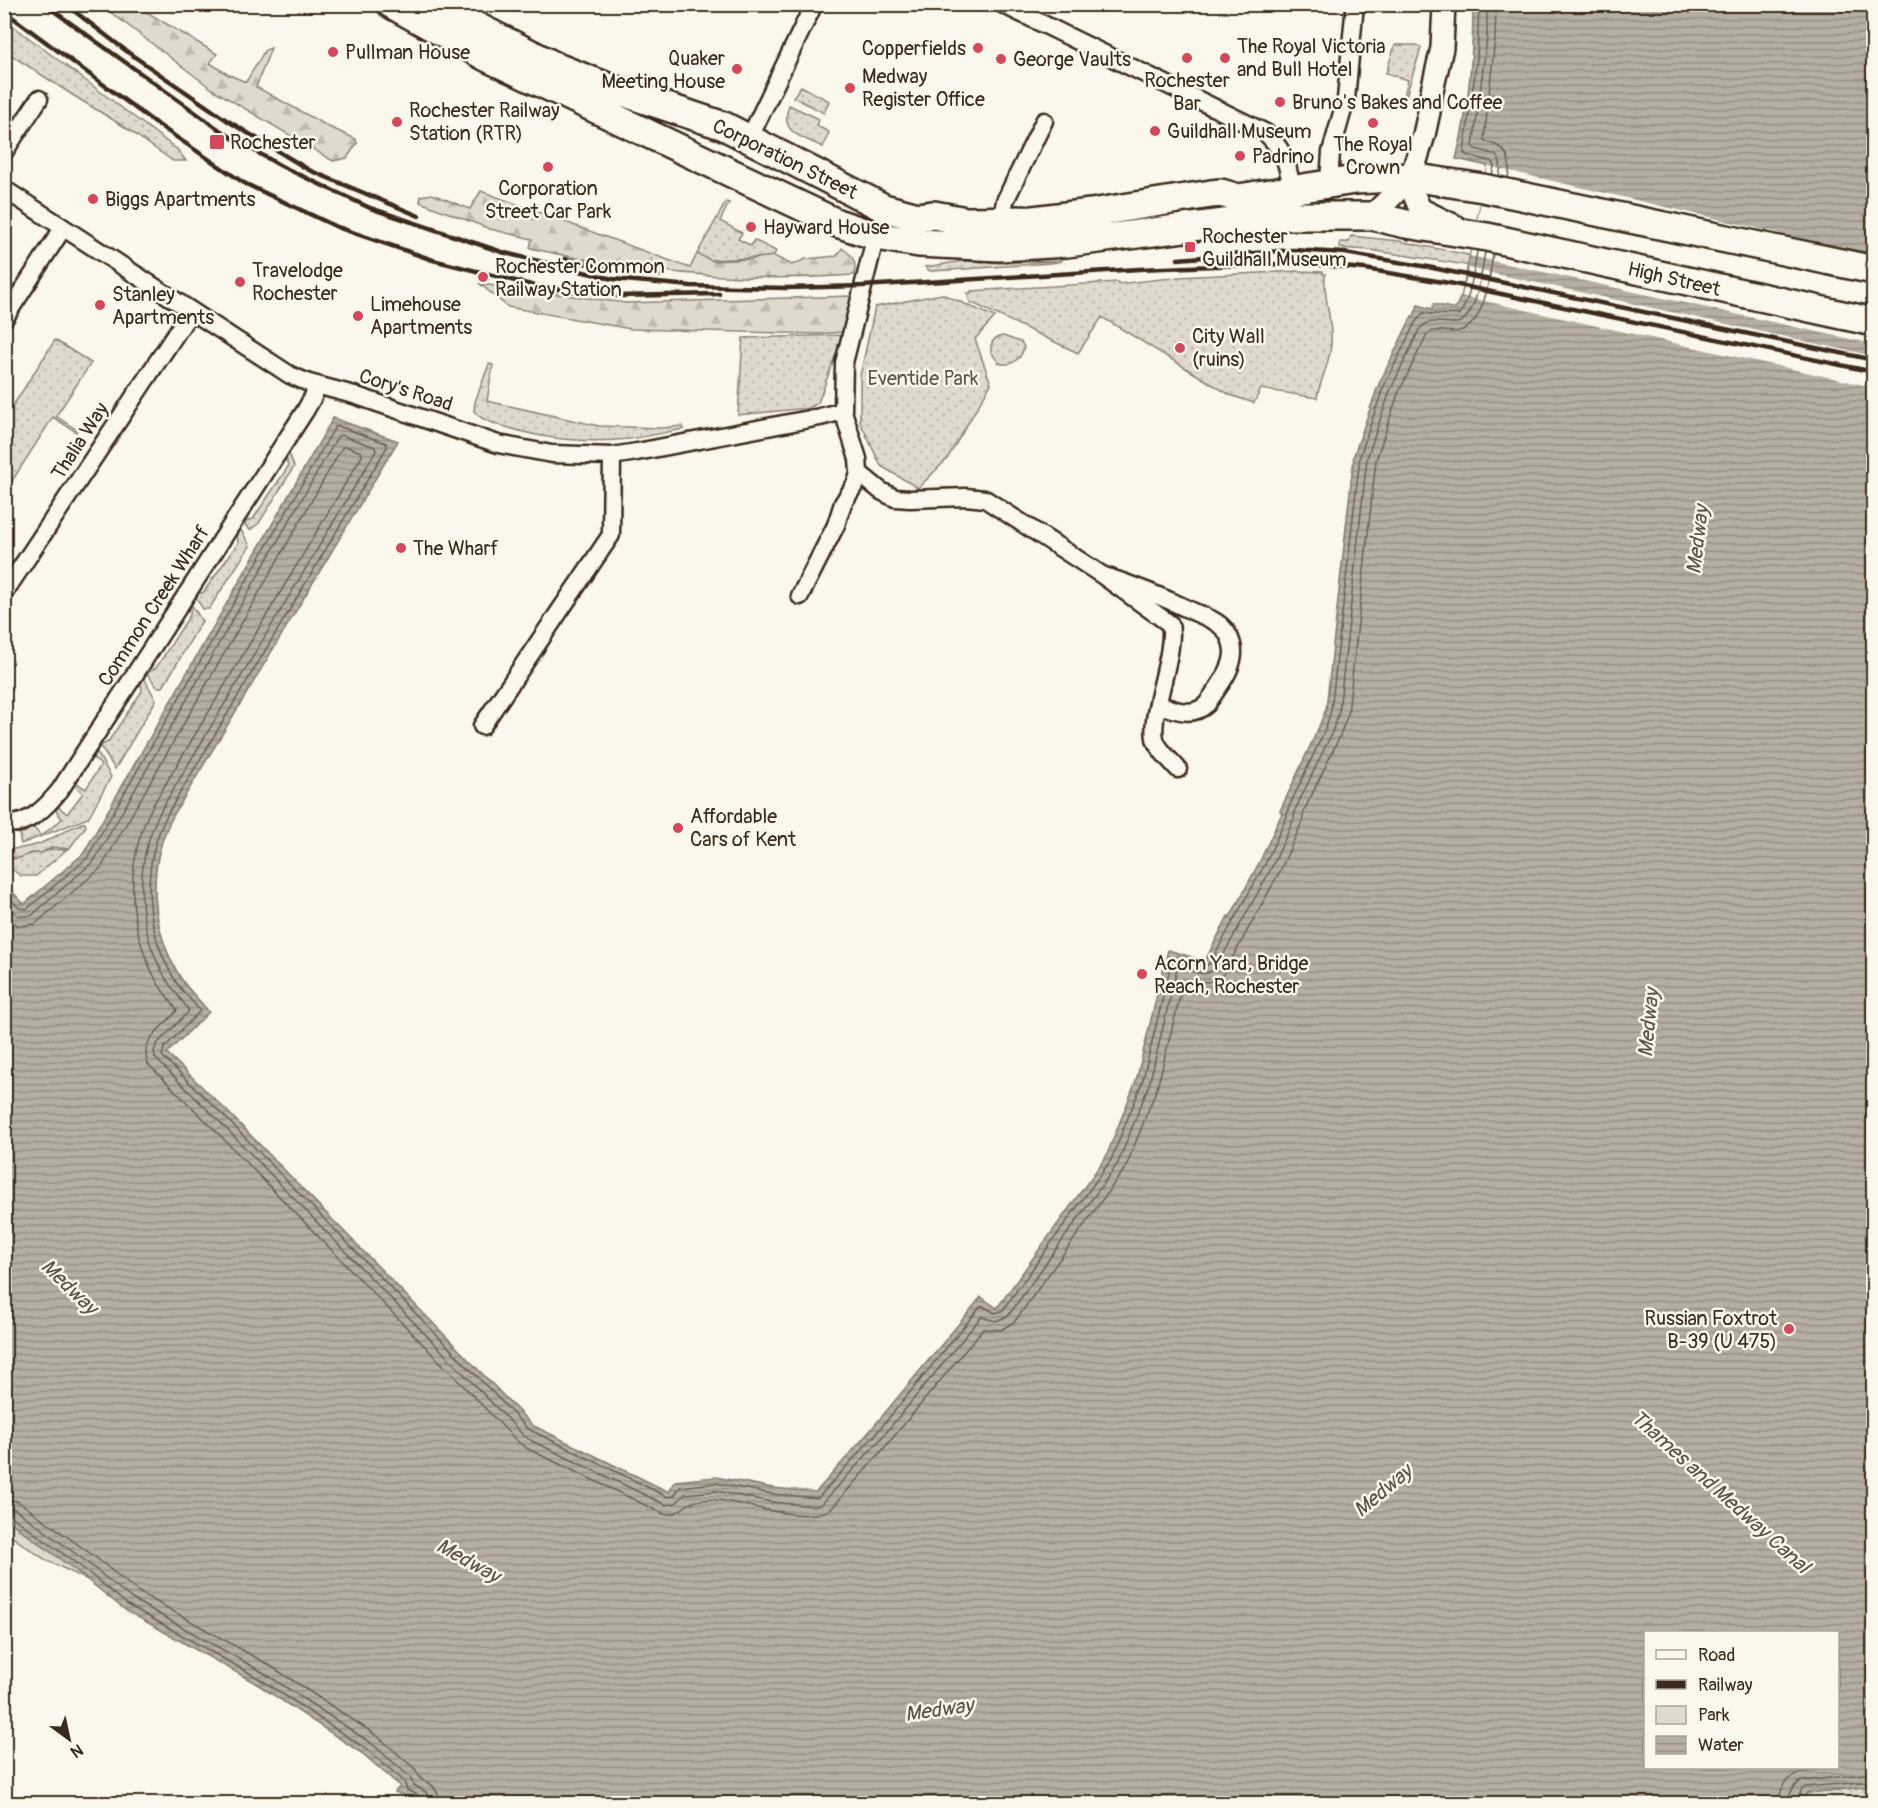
<svg xmlns="http://www.w3.org/2000/svg" width="1878" height="1808" font-family="Pangolin,sans-serif">
	<style>
		.green { fill: url(#green-dots); stroke: #8d8276; stroke-width: 1.5 }
		.forest { fill: url(#forest-firs); stroke: #8d8276; stroke-width: 1.5 }
		.wetland { fill: url(#wetland-marsh); stroke: #8d8276; stroke-width: 1.5 }
		.water { fill: url(#water-rules); stroke: #85796d; stroke-width: 1.5; fill-rule: evenodd }
		.pier { fill: #fbf7ec }
		.lines { fill: none; stroke-linecap: round; stroke-linejoin: round }
		.shore { stroke: #6c5f53; stroke-width: 1.5 }
		.minor-casing { stroke: #3b2a1e; stroke-width: 21 }
		.tertiary-casing { stroke: #3b2a1e; stroke-width: 26 }
		.primary-casing { stroke: #3b2a1e; stroke-width: 32 }
		.minor { stroke: #fbf7ec; stroke-width: 16 }
		.tertiary { stroke: #fbf7ec; stroke-width: 21 }
		.primary { stroke: #fbf7ec; stroke-width: 27 }
		.rail { stroke: #3b2a1e; stroke-width: 4.5 }
		.poi-dot { fill: #d1495b; stroke: #fbf7ec; stroke-width: 2 }
		.labels { text-anchor: middle; dominant-baseline: central; stroke-width: 5; stroke-linejoin: round; paint-order: stroke }
		.poi-label { font-size: 20px; fill: #3b2a1e; stroke: #fbf7ec; text-anchor: start }
		.street-label { font-size: 20px; fill: #3b2a1e; stroke: #fbf7ec }
		.park-label { font-size: 20px; fill: #64564a; stroke: #fbf7ec }
		.water-label { font-size: 21px; font-style: italic; fill: #605246; stroke: #fbf7ec }
	</style>
	<defs>
		<pattern id="green-dots" width="8" height="8" patternUnits="userSpaceOnUse" patternTransform="scale(1.5)"><rect width="8" height="8" fill="#dfd9ce"/><path d="M2 2h.1M6 6h.1" fill="none" stroke="#c0bab0" stroke-width="1.8" stroke-linecap="round"/></pattern>
		<pattern id="forest-firs" width="22" height="20" patternUnits="userSpaceOnUse" patternTransform="scale(1.5)"><rect width="22" height="20" fill="#dfd9ce"/><path d="M5 1l3.5 6h-7zM16 11l3.5 6h-7z" fill="#c0bab0"/></pattern>
		<pattern id="wetland-marsh" width="20" height="14" patternUnits="userSpaceOnUse" patternTransform="scale(1.5)"><rect width="20" height="14" fill="#dfd9ce"/><path d="M1 5h8M5 5V1M11 12h8M15 12V8" fill="none" stroke="#c0bab0"/></pattern>
		<pattern id="water-rules" width="6" height="5" patternUnits="userSpaceOnUse" patternTransform="scale(1.5)"><rect width="6" height="5" fill="#b6aea2"/><path d="M0 2.5h6" fill="none" stroke="#958e83"/></pattern>
	</defs>
	<rect width="100%" height="100%" fill="#fbf7ec"/>
	<filter id="ink" filterUnits="userSpaceOnUse"><feTurbulence type="fractalNoise" baseFrequency=".0167" numOctaves="2"/><feDisplacementMap in="SourceGraphic" scale="12" xChannelSelector="R" yChannelSelector="G"/><feConvolveMatrix kernelMatrix="1 2 1 2 8 2 1 2 1" color-interpolation-filters="sRGB"/></filter>
	<g filter="url(#ink)">
		<path class="green" d="M5,20L178,150L186,161H173L123,126L71,94L5,51Z
			M1395,45H1417L1421,48L1406,96H1404L1408,80L1386,73Z
			M801,86L829,101L824,113L793,97Z
			M789,105L819,119L817,126L829,132L823,147C801,136 779,134 789,105Z
			M726,202L729,203L720,221L742,233L738,239L751,246L754,240L776,251L773,257L710,260L697,254Z
			M1351,236L1399,241L1474,256L1472,266L1370,250L1340,248V242H1349Z
			M964,261L1004,263L1062,261L1051,263L950,270L930,271L925,267Z
			M1298,271L1323,272V274H1325C1323,298 1333,320 1331,344C1330,363 1320,380 1317,398L1261,389L1254,403L1230,395L1102,317L1078,353L970,302L967,293H971V291L1118,282V284L1179,277Z
			M942,294L995,317L975,339L991,384L947,459L918,488L881,466L860,422V376L875,307Z
			M843,335L818,403L809,408L738,415L743,338Z
			M1003,336L1021,342L1024,347C1021,360 1011,367 999,363L991,352C990,343 994,337 1003,336Z
			M55,340L91,363L56,416L77,430L76,432L53,417L5,492V455L12,442L5,437V418Z
			M489,364L493,365L487,401L599,426L661,428L682,426L684,429C666,432 647,437 629,439C588,443 546,440 506,427C494,423 482,421 474,411L475,402Z
			M289,453L294,467L259,523L250,530L245,525L247,521L253,519L288,467L286,457Z
			M241,530L250,546L209,609H203L195,596L199,593H203L238,543L237,533Z
			M191,604L202,621L163,687H157L147,673L156,668L190,615Z
			M144,678L156,700L115,769L100,746L108,742L142,691L141,683Z
			M97,752L111,777L88,818L21,844L19,834L26,832V829L33,827L41,836L62,819L56,810L59,807L67,814L83,793L74,785L75,782L86,789L101,765L93,758Z
			M82,823H85L86,826L69,849L53,847L41,853H31L20,858L10,857L11,849C46,847 53,835 82,823Z
			M51,849L66,850L36,876H21L10,868L11,859C19,859 23,856 31,854C39,852 44,854 51,849Z
			M1873,1786V1803L1797,1804L1802,1801L1807,1793Z"/>
		<path class="forest" d="M101,5H135L217,54L210,63L227,74L246,82L265,50L271,48L256,87L329,127L356,139L357,143L347,158L333,161L212,89Z
			M481,191L690,268L697,254L713,261L751,259L774,256L792,265L806,259L837,256L842,248C853,256 857,261 854,275C745,283 637,273 530,248L532,239L490,229L420,202L421,196L432,194L470,209Z
			M480,284L626,303L852,296L842,332L818,334L631,329L508,307Z"/>
		<path class="wetland" d="M4,1464L92,1582L46,1560L5,1532Z"/>
		<path class="water" d="M1473,5H1873V1786L1807,1793L1802,1801L1797,1804H423L395,1792L400,1786L363,1754L257,1684L125,1610L80,1574L5,1518L4,883L24,904L83,854L333,418L398,441L173,816C145,868 151,931 182,980C189,991 201,1001 209,1012L167,1053L226,1110L532,1425L669,1492L675,1481L716,1477L773,1488L816,1492L869,1432L981,1297L997,1308L1106,1157L1136,1081L1168,950L1205,961L1228,916L1230,917L1260,861L1282,813L1280,811L1318,729L1326,709L1354,455L1378,386L1412,316H1414L1418,305L1432,309L1434,304L1455,309L1460,298H1461L1488,166L1456,159C1469,109 1473,56 1473,5ZM1646,1632H1838V1768H1646Z"/>
		<path class="pier" d="M1488,166L1873,255V344L1470,256Z
			M1469,268L1873,356V387L1462,296Z"/>
		<g class="lines">
			<path class="shore" d="M1479,4L1477,59L1464,152L1466,155L1491,161L1494,166L1492,175
				M1487,4V38L1473,147L1475,149C1493,153 1505,154 1499,176
				M1496,4L1495,39L1484,140C1488,143 1492,143 1498,146C1510,153 1511,165 1508,178
				M4,892L19,908L27,909L87,858L335,427L338,426L386,443L387,447L168,813C139,867 145,931 176,982C183,993 193,1001 200,1011L164,1048L162,1056L222,1114L528,1429L668,1497L674,1496L680,1487L716,1483L772,1494L818,1498L874,1436L980,1307L983,1306L995,1313L1002,1311L1111,1160L1142,1083L1172,960L1175,958L1203,967L1210,963L1265,864L1287,816L1288,809L1324,732L1331,711L1360,456L1383,388L1415,323L1423,313C1427,314 1457,315 1459,314C1470,304 1475,265 1477,251
				M4,903L18,916H31L94,861L338,436L341,435L375,447L376,451L161,810C133,863 136,926 165,977C172,990 182,999 189,1011L157,1044L154,1051L155,1058L217,1119L523,1435L532,1441L666,1505L676,1503L685,1494L716,1491L771,1502L814,1506L821,1505L879,1441L981,1317L996,1321L1008,1316L1118,1163L1149,1085L1177,969L1180,967C1193,971 1205,979 1216,968L1272,867L1294,819L1295,810L1331,735L1339,712L1367,458L1390,391L1420,328C1433,317 1441,324 1456,323C1477,321 1482,268 1485,252
				M4,917L19,926L35,924L101,868L342,448L345,446L361,452L362,456L153,805C124,860 127,925 156,980C162,991 170,1000 177,1010C165,1028 138,1038 148,1064L211,1126L517,1441L528,1449L664,1514C676,1515 680,1510 689,1504C694,1500 709,1499 716,1500C744,1502 811,1527 833,1507L886,1446L983,1329L1001,1330L1015,1321L1126,1167L1157,1088L1184,981L1187,979C1201,983 1213,985 1224,973L1280,871L1302,822L1304,811L1339,738L1348,714L1376,460L1398,394L1427,334C1437,327 1448,334 1459,331C1485,326 1490,275 1493,254
				M4,1498L19,1502L94,1556L137,1591L269,1665L376,1735L415,1769L421,1779L433,1786L438,1794L439,1804
				M4,1507L15,1509L88,1563L132,1599L264,1673L371,1743L409,1776L414,1785L426,1792L430,1804
				M4,1514L10,1515L84,1569L128,1605L260,1679L366,1749L404,1781L407,1790L420,1796L422,1804
				M1779,1804C1780,1770 1809,1771 1834,1768
				M1788,1804C1788,1794 1794,1785 1802,1781L1874,1773
				M1796,1804L1801,1791L1805,1787L1874,1781"/>
			<g class="minor-casing">
				<path id="minor" d="M1002,4L1266,133C1286,153 1287,162 1292,189
					M749,139L814,4
					M4,152L39,99
					M1329,183L1331,152L1346,99L1355,4
					M4,189L290,375L309,383L354,395L498,444L552,454L612,456L637,452L820,417L843,411
					M1001,222L1005,201L1044,121
					M4,319L63,228
					M859,473L881,491L895,498L910,499L966,497L985,499L1102,575
					M4,593L191,311
					M800,596L836,525L843,503L856,483L859,473L858,459L843,411L844,363L878,227
					M1159,705C1176,710 1192,718 1207,704C1215,691 1229,675 1232,660C1235,649 1231,637 1224,629C1217,620 1203,616 1192,611C1163,597 1133,585 1102,575L1170,624C1177,653 1145,722 1157,744C1162,753 1171,761 1178,769
					M482,726L611,535L612,456
					M4,823C27,828 47,806 60,790L305,411L314,395L315,385"/>
			</g>
			<g class="tertiary-casing">
				<path id="tertiary" d="M1444,4L1442,48L1431,95L1429,112L1424,135L1411,177L1412,190L1420,209L1457,227
					M1372,216L1411,177"/>
			</g>
			<g class="primary-casing">
				<path id="primary" d="M391,4L486,57L837,223L876,236L919,243L999,247L1067,243L1279,216H1372L1406,224L1487,237L1874,322
					M432,4L559,68L613,89L724,126L884,208L918,217L934,215L966,221L1033,220L1091,213L1211,194L1221,193L1238,198L1355,180L1411,177L1483,188L1874,270"/>
			</g>
			<use href="#minor" class="minor"/>
			<use href="#tertiary" class="tertiary"/>
			<use href="#primary" class="primary"/>
			<path class="rail" d="M44,4L224,133L281,166L370,208L505,253L613,279L691,286L787,288L862,286L1139,269L1267,264L1321,265L1365,269L1449,283L1874,372
				M65,4L129,53L228,121L309,170L419,216
				M4,11L154,122L244,183L337,227L433,260L539,287L617,296L719,294
				M565,259L618,270L660,275
				M1178,259L1293,250L1345,253L1428,267L1874,360"/>
		</g>
	</g>
	<g class="poi-dot">
		<circle cx="978" cy="48" r="6"/>
		<circle cx="333" cy="52" r="6"/>
		<circle cx="1187" cy="58" r="6"/>
		<circle cx="1225" cy="58" r="6"/>
		<circle cx="1001" cy="59" r="6"/>
		<circle cx="737" cy="69" r="6"/>
		<circle cx="850" cy="88" r="6"/>
		<circle cx="1280" cy="102" r="6"/>
		<circle cx="397" cy="122" r="6"/>
		<circle cx="1373" cy="123" r="6"/>
		<circle cx="1155" cy="131" r="6"/>
		<rect x="209" y="134" width="16" height="16" rx="3"/>
		<circle cx="1240" cy="156" r="6"/>
		<circle cx="548" cy="167" r="6"/>
		<circle cx="93" cy="199" r="6"/>
		<circle cx="751" cy="227" r="6"/>
		<rect x="1184" y="241" width="12" height="12" rx="3"/>
		<circle cx="483" cy="277" r="6"/>
		<circle cx="240" cy="282" r="6"/>
		<circle cx="100" cy="305" r="6"/>
		<circle cx="358" cy="316" r="6"/>
		<circle cx="1180" cy="348" r="6"/>
		<circle cx="401" cy="548" r="6"/>
		<circle cx="678" cy="828" r="6"/>
		<circle cx="1142" cy="974" r="6"/>
		<circle cx="1789" cy="1329" r="6"/>
	</g>
	<g class="labels">
		<g class="poi-label">
			<text x="1237" y="46">The Royal Victoria<tspan x="1237" dy="23">and Bull Hotel</tspan></text>
			<text x="966" y="48" text-anchor="end">Copperfields</text>
			<text x="345" y="52">Pullman House</text>
			<text x="725" y="58" text-anchor="end">Quaker<tspan x="725" dy="23">Meeting House</tspan></text>
			<text x="1013" y="59">George Vaults</text>
			<text x="862" y="76">Medway<tspan x="862" dy="23">Register Office</tspan></text>
			<text x="1187" y="80" text-anchor="middle">Rochester<tspan x="1187" dy="23">Bar</tspan></text>
			<text x="1292" y="102">Bruno's Bakes and Coffee</text>
			<text x="409" y="110">Rochester Railway<tspan x="409" dy="23">Station (RTR)</tspan></text>
			<text x="1167" y="131">Guildhall Museum</text>
			<text x="230" y="142">Rochester</text>
			<text x="1373" y="144" text-anchor="middle">The Royal<tspan x="1373" dy="23">Crown</tspan></text>
			<text x="1252" y="156">Padrino</text>
			<text x="548" y="188" text-anchor="middle">Corporation<tspan x="548" dy="23">Street Car Park</tspan></text>
			<text x="105" y="199">Biggs Apartments</text>
			<text x="763" y="227">Hayward House</text>
			<text x="1202" y="236">Rochester<tspan x="1202" dy="23">Guildhall Museum</tspan></text>
			<text x="495" y="266">Rochester Common<tspan x="495" dy="23">Railway Station</tspan></text>
			<text x="252" y="270">Travelodge<tspan x="252" dy="23">Rochester</tspan></text>
			<text x="112" y="294">Stanley<tspan x="112" dy="23">Apartments</tspan></text>
			<text x="370" y="304">Limehouse<tspan x="370" dy="23">Apartments</tspan></text>
			<text x="1192" y="336">City Wall<tspan x="1192" dy="23">(ruins)</tspan></text>
			<text x="413" y="548">The Wharf</text>
			<text x="690" y="816">Affordable<tspan x="690" dy="23">Cars of Kent</tspan></text>
			<text x="1154" y="963">Acorn Yard, Bridge<tspan x="1154" dy="23">Reach, Rochester</tspan></text>
			<text x="1777" y="1318" text-anchor="end">Russian Foxtrot<tspan x="1777" dy="23">B-39 (U 475)</tspan></text>
		</g>
		<g class="street-label">
			<text transform="translate(785 159) rotate(26)">Corporation Street</text>
			<text transform="translate(1674 279) rotate(13)">High Street</text>
			<text transform="translate(406 390) rotate(18)">Cory's Road</text>
			<text transform="translate(80 441) rotate(-57)">Thalia Way</text>
			<text transform="translate(154 606) rotate(-57)">Common Creek Wharf</text>
		</g>
		<g class="park-label">
			<text x="923" y="378">Eventide Park</text>
		</g>
		<g class="water-label">
			<text transform="translate(1698 540) rotate(-83)">Medway</text>
			<text transform="translate(1649 1023) rotate(-84)">Medway</text>
			<text transform="translate(69 1287) rotate(44)">Medway</text>
			<text transform="translate(1383 1491) rotate(-40)">Medway</text>
			<text transform="translate(1720 1492) rotate(42)">Thames and Medway Canal</text>
			<text transform="translate(468 1561) rotate(29)">Medway</text>
			<text transform="translate(939 1710) rotate(-8)">Medway</text>
		</g>
	</g>
	<rect width="1878" height="1808" fill="none" stroke="#fbf7ec" stroke-width="24"/>
	<rect x="12" y="12" width="1854" height="1784" fill="none" stroke="#3b2a1e" stroke-width="2" filter="url(#ink)"/>
	<rect x="1644" y="1631" width="195" height="138" fill="#fbf7ec" stroke="#aea59a" stroke-width="1.5"/>
	<rect x="1656" y="1650" width="30" height="9" fill="#fbf7ec" stroke="#aea59a" stroke-width="1.5"/>
	<text x="1698" y="1661" font-size="18" fill="#3b2a1e">Road</text>
	<rect x="1656" y="1680" width="30" height="9" fill="#3b2a1e" stroke="#aea59a" stroke-width="1.5"/>
	<text x="1698" y="1691" font-size="18" fill="#3b2a1e">Railway</text>
	<rect x="1656" y="1706" width="30" height="18" fill="#dfd9ce" stroke="#aea59a" stroke-width="1.5"/>
	<text x="1698" y="1721" font-size="18" fill="#3b2a1e">Park</text>
	<rect x="1656" y="1736" width="30" height="18" fill="url(#water-rules)" stroke="#aea59a" stroke-width="1.5"/>
	<text x="1698" y="1751" font-size="18" fill="#3b2a1e">Water</text>
	<g transform="translate(69 1739) rotate(147)" stroke="#fbf7ec" stroke-width="4.5" paint-order="stroke">
	<path d="M0-4.5L10 22L0 15L-10 22Z" fill="#3b2a1e"/>
	<text y="-9" font-size="16" font-weight="bold" text-anchor="middle" fill="#3b2a1e">N</text>
	</g>
</svg>
